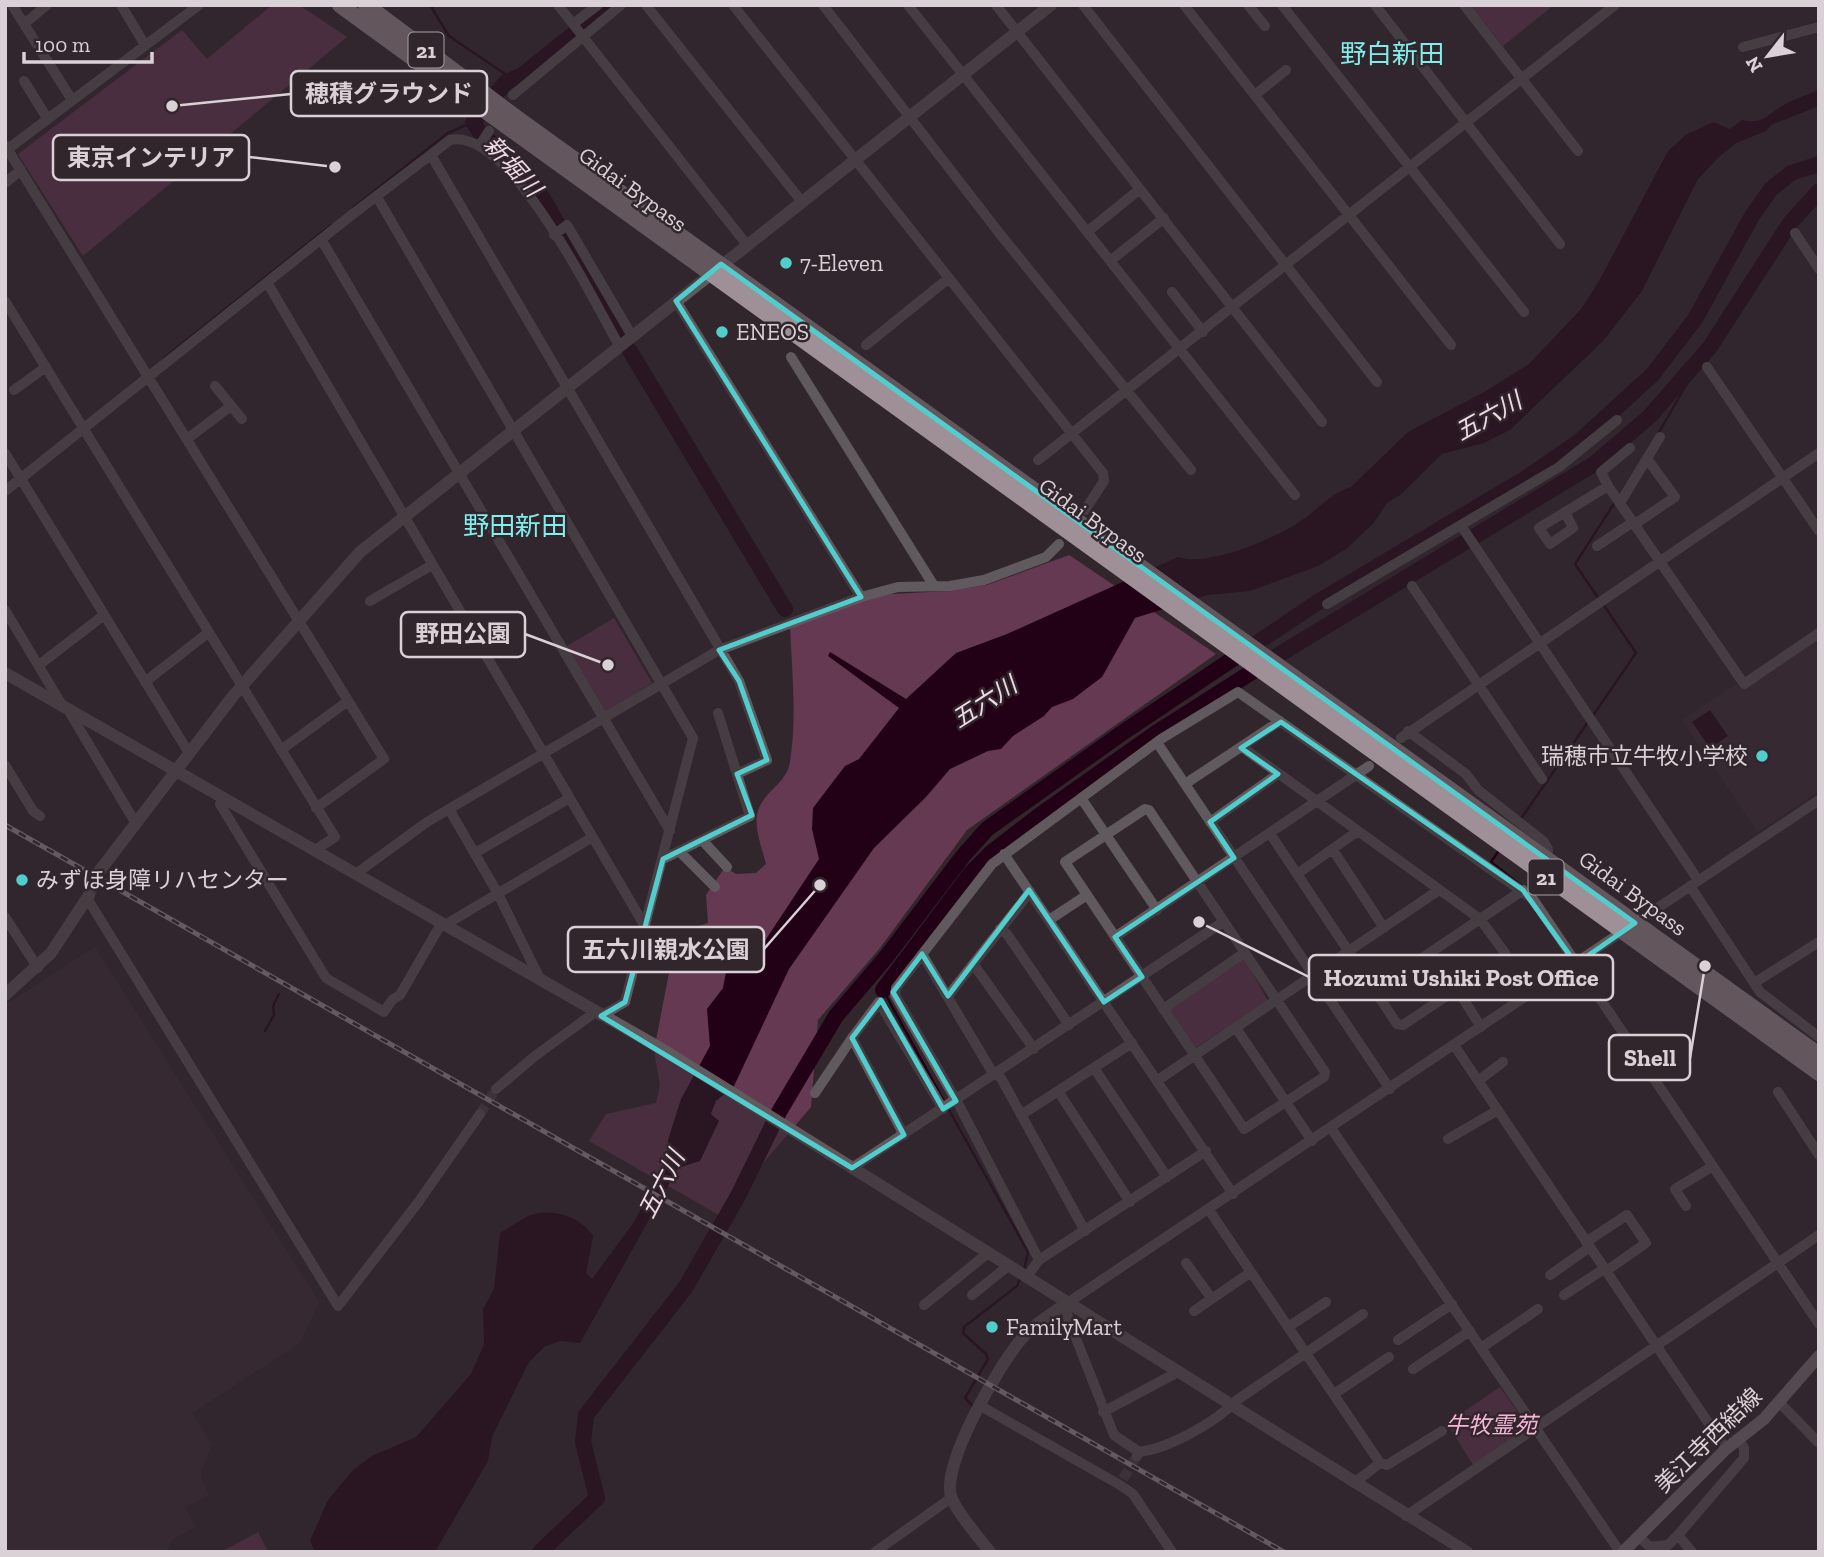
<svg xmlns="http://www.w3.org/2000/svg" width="1824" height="1557" font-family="'Zilla Slab','Noto Sans JP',serif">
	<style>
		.built { fill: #3f2d37 }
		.green { fill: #653952 }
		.water { fill: #220016 }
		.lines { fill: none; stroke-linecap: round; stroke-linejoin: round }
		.stream { stroke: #220016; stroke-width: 2.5 }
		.river { stroke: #220016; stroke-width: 16 }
		.minor-tunnel { stroke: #4b4046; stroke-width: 10; stroke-dasharray: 10 5; stroke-linecap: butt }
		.tertiary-tunnel { stroke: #4b4046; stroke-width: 12; stroke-dasharray: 12 6; stroke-linecap: butt }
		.minor { stroke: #60595d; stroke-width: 10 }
		.tertiary { stroke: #60595d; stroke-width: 12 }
		.secondary { stroke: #7e7379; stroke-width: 12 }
		.trunk { stroke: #9f9098; stroke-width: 16 }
		.rail-casing { stroke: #a2989e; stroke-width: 5 }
		.rail { stroke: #32262d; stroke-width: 2.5; stroke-dasharray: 8; stroke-linecap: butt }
		.trunk-bridge { stroke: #9f9098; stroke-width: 16 }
		.marked { fill: none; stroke: #52cdcd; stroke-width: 5; stroke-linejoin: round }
		.poi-dot { fill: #52cdcd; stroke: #32262d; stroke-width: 2.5 }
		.labels { text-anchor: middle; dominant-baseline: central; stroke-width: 5; stroke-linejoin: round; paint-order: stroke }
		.shield { fill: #32262d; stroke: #a89ea3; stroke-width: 2 }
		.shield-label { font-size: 21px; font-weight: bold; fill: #dad1d6 }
		.street-label { font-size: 23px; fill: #dad1d6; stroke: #32262d }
		.poi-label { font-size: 23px; fill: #dad1d6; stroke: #32262d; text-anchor: start }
		.park-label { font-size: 23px; font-style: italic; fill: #f6b4d8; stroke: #32262d }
		.water-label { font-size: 24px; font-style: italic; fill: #f0dae5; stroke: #32262d }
		.quarter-label { font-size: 26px; fill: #81edec; stroke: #32262d }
		.leader { fill: none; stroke: #dad1d6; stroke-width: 2.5 }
		.callout-dot { fill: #dad1d6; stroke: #32262d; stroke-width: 2.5 }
		.callout { fill: #32262d; stroke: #dad1d6; stroke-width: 2.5 }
		.callout-label { font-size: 24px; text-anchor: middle; font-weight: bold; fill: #dad1d6 }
	</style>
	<rect width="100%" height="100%" fill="#32262d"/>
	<path class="built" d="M1819,639V791L1758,832L1682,720L1736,684L1743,690Z
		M95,947L319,1302L300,1343L192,1413L212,1444L200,1475L209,1495L185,1507L195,1527L172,1540L167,1552H5V1005Z"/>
	<path class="green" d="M272,5H299L347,37L83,256L18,154L182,30L207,59Z
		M1470,5H1554L1503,46Z
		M1069,555L1216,654L967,830L880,948L818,1020L811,1107L719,1215L589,1141L606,1114L656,1103L660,1085L654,1051L671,962L661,960C670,931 682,931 708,923L706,895L725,867L736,874L756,873L766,864C762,849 753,825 758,811C764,791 787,783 790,762C797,717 792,672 790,627L875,595L948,591L987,585Z
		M614,618L652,683L603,713L564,648Z
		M1240,959L1245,960L1268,1001L1195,1048L1169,1010Z
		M1500,1387L1530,1430L1475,1468L1447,1423Z
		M258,1532L268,1552H221Z"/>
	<path class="water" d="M1819,90V106L1771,125L1766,131L1736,143L1719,157L1698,179L1642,291L1603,341L1510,430L1484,443L1442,454L1400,495L1387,503L1373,524L1346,549L1318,566L1250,591L1208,595L1135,618L1102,677L1073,699L1052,707L1044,716L1013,736L1001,749L988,751L950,769L926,797L874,848L789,969L734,1086L716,1101L711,1114L719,1121L700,1161L678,1168L580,1343L560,1341L544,1347L529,1362L492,1437L488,1461L435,1552H315L310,1541L328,1500L353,1470L372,1456L416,1437L471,1374L484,1344L483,1309L494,1289L500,1233C510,1228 523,1217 534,1214C557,1209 580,1217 593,1236L586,1273L592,1279L634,1222L667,1161L668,1140L681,1099L710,1046L707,1009L723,988L727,967L751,962L819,859L812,829L813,808L845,766L859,759L899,708L828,656L830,652L906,699L956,653L1007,634L1178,557C1209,568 1279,537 1305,518C1320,507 1333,492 1351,487L1408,432L1486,391L1529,364L1581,309L1598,283L1668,151L1687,134L1714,122L1730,129L1742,120C1762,125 1767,115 1782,106C1793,99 1807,95 1819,90Z
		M1710,710L1728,736L1710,748L1692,722Z"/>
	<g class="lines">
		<path class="stream" d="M430,5L449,36L511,78
			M353,208L448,133L473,122
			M164,358L331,225
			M1658,434L1690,378L1686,375
			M1599,599L1575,564L1615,502
			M1592,717L1636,653L1603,604
			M1520,820L1588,722
			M1500,849L1491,862L1536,897
			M883,990L945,1103
			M265,1031L274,1015L273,1006L279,994
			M948,1108L1028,1252L1024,1270
			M974,1407L965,1398L988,1359L986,1354L963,1333L964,1327L1017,1286L1020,1279"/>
		<path class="river" d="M610,5L521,76L506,82L473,122L481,134L525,172L538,190L620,332
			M630,351L785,609
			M883,990L970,874L992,852L1040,815L1156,733L1285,651L1594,464L1650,416L1710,347L1790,223L1819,191
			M540,1552L597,1498L583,1442L586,1415L685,1288L738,1196L779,1112L836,1016L887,956L963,856L987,829L1125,731L1321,600L1526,478L1581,440L1653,374L1695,319L1752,216L1771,189L1791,173L1819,164"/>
		<path class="minor-tunnel" d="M480,1114L496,1089
			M1123,1479L1137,1456"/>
		<path class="tertiary-tunnel" d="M89,895L98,873"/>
		<path class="minor" d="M12,5L72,100
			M121,5L145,45
			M558,5L747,245
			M646,5L802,202
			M733,5L1103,473L1104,481L1085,510
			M823,5L1000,234L1191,470
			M908,5L1295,495
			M996,5L1322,422
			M1083,5L1377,382
			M1184,5L1451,345
			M1248,5L1265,26
			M1282,5L1524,312
			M1375,5L1560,244
			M1464,5L1578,151
			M24,24L47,5
			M573,24L598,5
			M1743,47L1819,27
			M24,81L47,118
			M513,95L621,5
			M1255,95L1286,70
			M5,145L384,759L316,808
			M480,145L489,131
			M8,149L199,5
			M431,155L739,681L767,760L737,774
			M5,183L21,170
			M377,197L693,738L625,1002L601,1016
			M1087,232L1140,189
			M1795,233L1819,269
			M554,235L567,225L632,336
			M321,239L670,831
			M1110,261L1164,218
			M268,284L646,928
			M1172,292L1203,332
			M5,301L335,837L315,850
			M676,301L861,597
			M866,345L949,278
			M791,357L934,586
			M1707,367L1819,531
			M215,386L242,419
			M14,390L46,367
			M187,439L231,406
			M5,453L189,753
			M1038,460L1615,5
			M1608,486L1744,684L1819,633
			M5,491L349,217L450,140C510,127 592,299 619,345
			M1620,503L1660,437
			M1565,512L1573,528L1550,544L1539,528L1608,486L1601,472L1630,448
			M1635,524L1675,497L1648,460
			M1462,527L1698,880
			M1597,546L1633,522
			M1412,586L1542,779
			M370,601L432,565
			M1327,604L1559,467L1617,420
			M5,610L62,705
			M39,665L104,615
			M145,682L209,632
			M67,708L135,822
			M1408,731L1466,774L1478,790L1543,841L1548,849L1547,857
			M1401,738L1819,453
			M1158,744L1390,1089
			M1242,747L1480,919L1505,953L1502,959L1403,1025L1397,1024L1271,835
			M281,750L348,701
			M5,765L33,811L40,816
			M1185,784L1280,721
			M1081,798L1157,910
			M220,804L326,978L384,1012L392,1000L400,995L441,924
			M449,809L497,892L541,981
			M1145,809L1149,810L1325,1072L1324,1077L1244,1129L1065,862Z
			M1210,822L1278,774
			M702,840L727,867
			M1333,850L1384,928
			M679,851L715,887
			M475,853L568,799
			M1004,854L1233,1194
			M663,859L750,816L718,713
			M357,873L427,822L719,650L861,597L898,587L950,586L984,580L1046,557L1059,544
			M1297,874L1358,831
			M1690,886L1760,992L1819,1037
			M87,898L338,1306L417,1204L480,1114
			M5,917L38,968
			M1049,920L1087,895
			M445,925L591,838
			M1000,929L1007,934L1069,1025
			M1115,937L1369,766
			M922,954L991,1070L1001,1078L1085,1231
			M974,965L1034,1049
			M1754,983L1819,942
			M1457,989L1481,1027
			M1375,990L1523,890
			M948,996L1030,892
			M1163,1009L1244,953
			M1236,1028L1312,1141
			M1454,1045L1726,1449
			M1094,1068L1167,1177
			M1158,1080L1439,890
			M1478,1081L1503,1062
			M496,1089L535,1056L594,1013
			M1058,1091L1130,1202
			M1778,1092L1819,1155
			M815,1093L852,1038
			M1021,1115L1132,1043
			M1331,1128L1620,1552
			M904,1135L852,1038L879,1002L943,1109
			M1448,1139L1498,1110
			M852,1168L1223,922
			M1686,1206L1675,1189L1713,1166
			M1209,1210L1380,1463
			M1586,1242L1627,1215L1646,1243L1606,1271
			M1039,1260L960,1107L895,995L896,988L992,864L1161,739L1238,692L1533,899L1819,1324
			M1186,1263L1212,1299
			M1550,1275L1590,1247
			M1026,1278L1039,1260L1206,1151
			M972,1295L1008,1266
			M1564,1295L1604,1269
			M924,1305L988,1253
			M1194,1311L1251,1272
			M1288,1327L1326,1302
			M1398,1340L1452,1304
			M1481,1348L1538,1309
			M1413,1369L1470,1331
			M1334,1394L1389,1357
			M1779,1402L1819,1443
			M979,1405L1120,1485L1133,1494L1172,1552
			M1103,1412L1176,1373
			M1139,1452C1170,1448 1216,1422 1237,1400L1363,1314
			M1137,1456L1139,1452L1114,1435L1068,1318L1066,1304L1819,800
			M1354,1483L1380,1463L1387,1465L1442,1431
			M1406,1516L1819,1235
			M1678,1535L1744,1458V1448L1739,1440
			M1639,1537L1650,1547L1668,1545L1678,1535L1692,1552
			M875,1552L951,1498"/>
		<path class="tertiary" d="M5,673C226,800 446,927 667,1052L1467,1552
			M98,873L233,696L360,552L1051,5
			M5,995L51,953L89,895
			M990,1552C978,1536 960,1517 952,1499C938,1468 1001,1361 1024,1336C1036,1323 1052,1313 1066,1304"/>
		<path class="secondary" d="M1623,1552L1726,1449L1764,1419L1819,1356"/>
		<path class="trunk" d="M340,5L480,107
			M366,5L486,95
			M514,116L1819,1055
			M505,125L1819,1073"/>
		<g class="rail-casing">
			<path id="rail" d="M5,825L1284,1552"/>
		</g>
		<use href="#rail" class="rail"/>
		<path class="trunk-bridge" d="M486,95L514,116
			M480,107L505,125"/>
	</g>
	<path d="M0 0H1824V1557H0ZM721,264L1635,923L1576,964L1523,890L1281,722L1241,748L1278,774L1210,822L1234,858L1115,937L1142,977L1104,1002L1029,890L948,996L922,954L893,992L956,1101L943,1109L881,1000L852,1038L904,1135L852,1168L601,1016L625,1002L663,859L752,815L737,774L767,760L739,681L719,650L861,597L676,301Z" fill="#32262d" fill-opacity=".55" fill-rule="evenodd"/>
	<path class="marked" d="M721,264L1635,923L1576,964L1523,890L1281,722L1241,748L1278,774L1210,822L1234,858L1115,937L1142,977L1104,1002L1029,890L948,996L922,954L893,992L956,1101L943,1109L881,1000L852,1038L904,1135L852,1168L601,1016L625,1002L663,859L752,815L737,774L767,760L739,681L719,650L861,597L676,301Z"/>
	<g class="poi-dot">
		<circle cx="786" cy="263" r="7"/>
		<circle cx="722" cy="332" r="7"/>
		<circle cx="1762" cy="756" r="7"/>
		<circle cx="22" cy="880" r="7"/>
		<circle cx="992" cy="1327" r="7"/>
	</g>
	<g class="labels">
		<g class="shield">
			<rect x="408.5" y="32.5" width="35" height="35" rx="5"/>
			<rect x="1528.5" y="859.5" width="35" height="35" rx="5"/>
		</g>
		<g class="shield-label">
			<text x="426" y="50">21</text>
			<text x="1546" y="877">21</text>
		</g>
		<g class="street-label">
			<text transform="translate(633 189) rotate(36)">Gidai Bypass</text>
			<text transform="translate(1093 520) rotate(36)">Gidai Bypass</text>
			<text transform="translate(1633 893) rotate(36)">Gidai Bypass</text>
			<text transform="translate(1708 1440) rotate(-44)">美江寺西結線</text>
		</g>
		<g class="poi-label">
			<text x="800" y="263">7-Eleven</text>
			<text x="736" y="332">ENEOS</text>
			<text x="1748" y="756" text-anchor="end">瑞穂市立牛牧小学校</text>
			<text x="36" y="880">みずほ身障リハセンター</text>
			<text x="1006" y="1327">FamilyMart</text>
		</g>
		<g class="park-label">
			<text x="1491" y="1425">牛牧霊苑</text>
		</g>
		<g class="water-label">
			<text transform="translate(513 166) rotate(48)">新堀川</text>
			<text transform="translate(1488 416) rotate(-29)">五六川</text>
			<text transform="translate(984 702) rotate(-33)">五六川</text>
			<text transform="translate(661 1184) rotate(-63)">五六川</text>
		</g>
		<g class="quarter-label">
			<text x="1392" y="54">野白新田</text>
			<text x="515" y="526">野田新田</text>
		</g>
	</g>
	<path class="leader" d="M172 106L291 94M335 167L249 157M608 665L525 634M820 885L764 949M1199 922L1309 977M1705 966L1690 1058"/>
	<g class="callout-dot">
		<circle cx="172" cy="106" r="7"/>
		<circle cx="335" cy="167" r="7"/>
		<circle cx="608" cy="665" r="7"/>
		<circle cx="820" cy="885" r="7"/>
		<circle cx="1199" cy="922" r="7"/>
		<circle cx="1705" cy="966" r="7"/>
	</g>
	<g class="callout">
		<rect x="291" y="71" width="196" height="45" rx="7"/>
		<rect x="53" y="135" width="196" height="45" rx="7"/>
		<rect x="401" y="612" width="124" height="45" rx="7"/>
		<rect x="568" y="927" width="196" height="45" rx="7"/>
		<rect x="1309" y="955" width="304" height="45" rx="7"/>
		<rect x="1609" y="1035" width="81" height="45" rx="7"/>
	</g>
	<g class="callout-label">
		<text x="389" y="102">穂積グラウンド</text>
		<text x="151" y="166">東京インテリア</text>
		<text x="463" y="642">野田公園</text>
		<text x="666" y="958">五六川親水公園</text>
		<text x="1461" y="986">Hozumi Ushiki Post Office</text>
		<text x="1650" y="1066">Shell</text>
	</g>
	<rect width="1824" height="1557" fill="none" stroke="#dad1d6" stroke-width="14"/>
	<g transform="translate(1768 56) rotate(239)" stroke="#32262d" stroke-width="5" paint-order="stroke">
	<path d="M0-5L12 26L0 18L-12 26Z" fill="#dad1d6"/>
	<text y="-10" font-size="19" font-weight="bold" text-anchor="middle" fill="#dad1d6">N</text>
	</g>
	<path d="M24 52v10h128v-10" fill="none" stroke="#dad1d6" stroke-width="3.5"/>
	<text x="35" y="52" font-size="21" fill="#dad1d6" stroke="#32262d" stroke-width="5" paint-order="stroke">100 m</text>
</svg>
